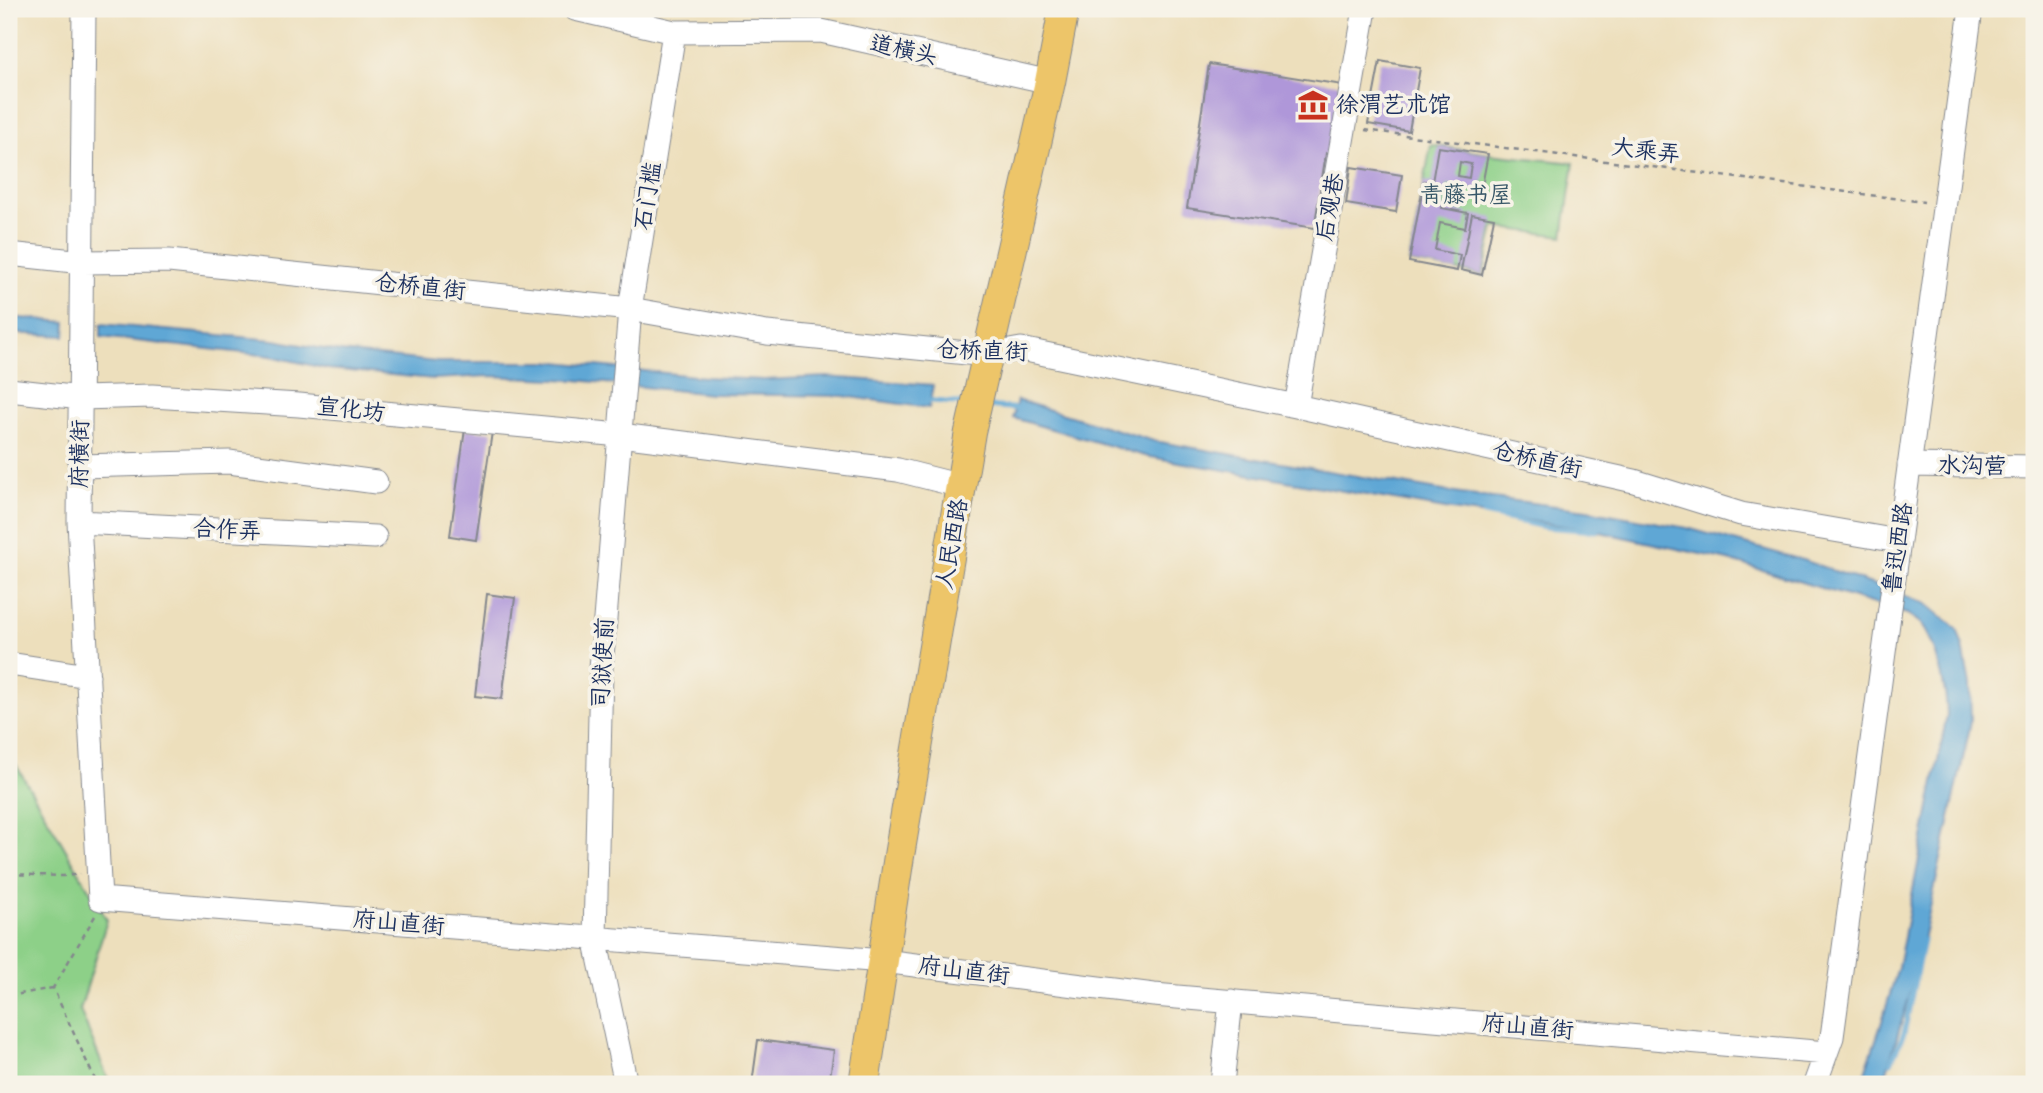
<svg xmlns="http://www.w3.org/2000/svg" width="2043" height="1093" font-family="'Architects Daughter','LXGW WenKai TC',sans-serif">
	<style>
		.green { fill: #8dd088; stroke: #548073; stroke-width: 2 }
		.water { fill: #5ea7d5; stroke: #3c6b9a; stroke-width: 2 }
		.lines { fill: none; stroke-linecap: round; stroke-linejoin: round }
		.stream { stroke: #5ea7d5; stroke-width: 5 }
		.building { fill: #af97d9; fill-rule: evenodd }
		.minor-casing { stroke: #84878d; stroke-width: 25 }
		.major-casing { stroke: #84878d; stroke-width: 32 }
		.path { stroke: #84878d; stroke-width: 2.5; stroke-dasharray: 5 5; stroke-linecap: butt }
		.minor { stroke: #fff; stroke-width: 23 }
		.major { stroke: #edc569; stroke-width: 30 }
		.labels { text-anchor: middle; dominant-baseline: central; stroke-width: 7; stroke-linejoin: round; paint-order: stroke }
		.street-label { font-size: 23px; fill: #1b2f5e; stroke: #f7f3e8 }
		.poi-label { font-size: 23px; fill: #1b2f5e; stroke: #f7f3e8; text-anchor: start }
		.park-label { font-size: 23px; fill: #385768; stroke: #f7f3e8 }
	</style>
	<rect width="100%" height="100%" fill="#f7f3e8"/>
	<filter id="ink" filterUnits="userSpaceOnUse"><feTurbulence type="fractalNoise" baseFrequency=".0143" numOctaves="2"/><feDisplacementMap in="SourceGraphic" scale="14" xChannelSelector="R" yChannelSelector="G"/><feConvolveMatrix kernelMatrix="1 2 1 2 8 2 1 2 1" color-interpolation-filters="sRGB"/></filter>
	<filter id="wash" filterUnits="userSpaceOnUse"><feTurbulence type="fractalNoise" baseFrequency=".00686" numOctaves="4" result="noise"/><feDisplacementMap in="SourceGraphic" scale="28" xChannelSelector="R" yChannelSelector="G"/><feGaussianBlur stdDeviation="1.57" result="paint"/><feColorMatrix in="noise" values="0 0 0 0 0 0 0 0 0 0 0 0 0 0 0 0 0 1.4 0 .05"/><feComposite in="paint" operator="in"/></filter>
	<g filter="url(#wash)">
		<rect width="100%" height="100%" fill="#eddfbc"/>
		<path class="green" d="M1431,145L1488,154L1574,163L1563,236L1494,227L1483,275L1409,262Z
			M9,753L107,920L80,1010L110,1084H9Z"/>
		<path class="water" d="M9,317L66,322L65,336L9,333Z
			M101,324L274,340L341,352L437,362H556L705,377L764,380L827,377L933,385L929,408L843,396L711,394L576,380L489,376L434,379L328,369L271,356L101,337Z
			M1017,400L1154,441L1461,494L1587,510L1687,528L1806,561L1925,603L1957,629L1963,647L1970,684L1971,722L1915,977L1883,1084H1861L1880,1028L1898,967L1947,715C1947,693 1937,647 1924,628C1920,621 1913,618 1907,614L1728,560L1591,530L1445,509L1145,456L1013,418Z"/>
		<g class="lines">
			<path class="stream" d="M923,400L966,404
				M986,406L1022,409
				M1484,514L1545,527L1596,531
				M1891,1062L1904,1033L1923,940"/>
		</g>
		<g id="blocks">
			<path class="building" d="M1380,61L1420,68L1409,131L1368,124Z
				M1209,64L1343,85L1332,154L1326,153L1315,223L1319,224L1321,229L1187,208Z
				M1438,147L1488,154L1481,191L1447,185L1442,208L1468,213L1465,228L1440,223L1435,250L1460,255L1457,271L1409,262L1424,181L1432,182ZM1460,162L1471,164L1469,178L1458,176Z
				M1351,167L1402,175L1396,212L1346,204Z
				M1472,214L1494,218L1482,275L1461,270Z
				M465,429L492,432L476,540L450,536Z
				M487,594L515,598L502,699L475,696Z
				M758,1040L834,1050L829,1084H752Z"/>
		</g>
	</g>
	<g filter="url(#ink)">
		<use href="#blocks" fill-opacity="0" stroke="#84878d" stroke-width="2"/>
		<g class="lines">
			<g class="minor-casing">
				<path id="minor" d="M84,9L79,522L100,899L883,961L1154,995L1826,1053
					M575,9L674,32L821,31L1050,82
					M9,254L83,262L169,261L630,309L767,333L987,355L1021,349L1296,406L1634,481L1741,514L1898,541
					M9,390L81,398L152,396L299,405L620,435L898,470L961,486
					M1296,406L1365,9
					M1909,465L2034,467
					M80,466L229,462L376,482
					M79,522L375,537
					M9,664L88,676
					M626,1084L595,938L601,669L630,309L674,32
					M1222,1084L1231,1001
					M1815,1084L1832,1037L1971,9"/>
			</g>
			<g class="major-casing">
				<path id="major" d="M864,1084L899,856L970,432L1050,82L1064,9"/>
			</g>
			<path class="path" d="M1365,130L1924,202
				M10,874L63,876L80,874
				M95,916L53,988L97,1084
				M9,996L53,988"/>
			<use href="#minor" class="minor"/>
			<use href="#major" class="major"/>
		</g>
	</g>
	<defs>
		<g id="museum-bare" transform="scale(2.415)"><path d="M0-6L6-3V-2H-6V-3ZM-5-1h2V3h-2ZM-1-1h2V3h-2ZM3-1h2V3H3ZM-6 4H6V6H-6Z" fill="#c8321e" stroke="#f7f3e8" stroke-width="2.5" paint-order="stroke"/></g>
	</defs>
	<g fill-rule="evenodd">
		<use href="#museum-bare" x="1313" y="105"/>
	</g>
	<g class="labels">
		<g class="street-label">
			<text transform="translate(904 50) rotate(12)">道横头</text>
			<text transform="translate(1646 151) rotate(7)">大乘弄</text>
			<text transform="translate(648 196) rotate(-81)">石门槛</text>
			<text transform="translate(1330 207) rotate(-80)">后观巷</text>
			<text transform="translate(420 287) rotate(6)">仓桥直街</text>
			<text transform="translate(982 351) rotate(2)">仓桥直街</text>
			<text transform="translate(351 410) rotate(6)">宣化坊</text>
			<text transform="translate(80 454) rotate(-89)">府横街</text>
			<text transform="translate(1537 460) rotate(13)">仓桥直街</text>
			<text transform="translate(1972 466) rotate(1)">水沟营</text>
			<text transform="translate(227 530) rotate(3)">合作弄</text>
			<text transform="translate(952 544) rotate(-80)">人民西路</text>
			<text transform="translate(1898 548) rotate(-82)">鲁迅西路</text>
			<text transform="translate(603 663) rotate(-87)">司狱使前</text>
			<text transform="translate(399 923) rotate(5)">府山直街</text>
			<text transform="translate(964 971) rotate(7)">府山直街</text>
			<text transform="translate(1528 1027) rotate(5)">府山直街</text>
		</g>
		<g class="poi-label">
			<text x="1336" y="105">徐渭艺术馆</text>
		</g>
		<g class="park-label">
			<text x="1466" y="195">青藤书屋</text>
		</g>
	</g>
	<rect width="2043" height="1093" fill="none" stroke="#f7f3e8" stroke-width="35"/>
</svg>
